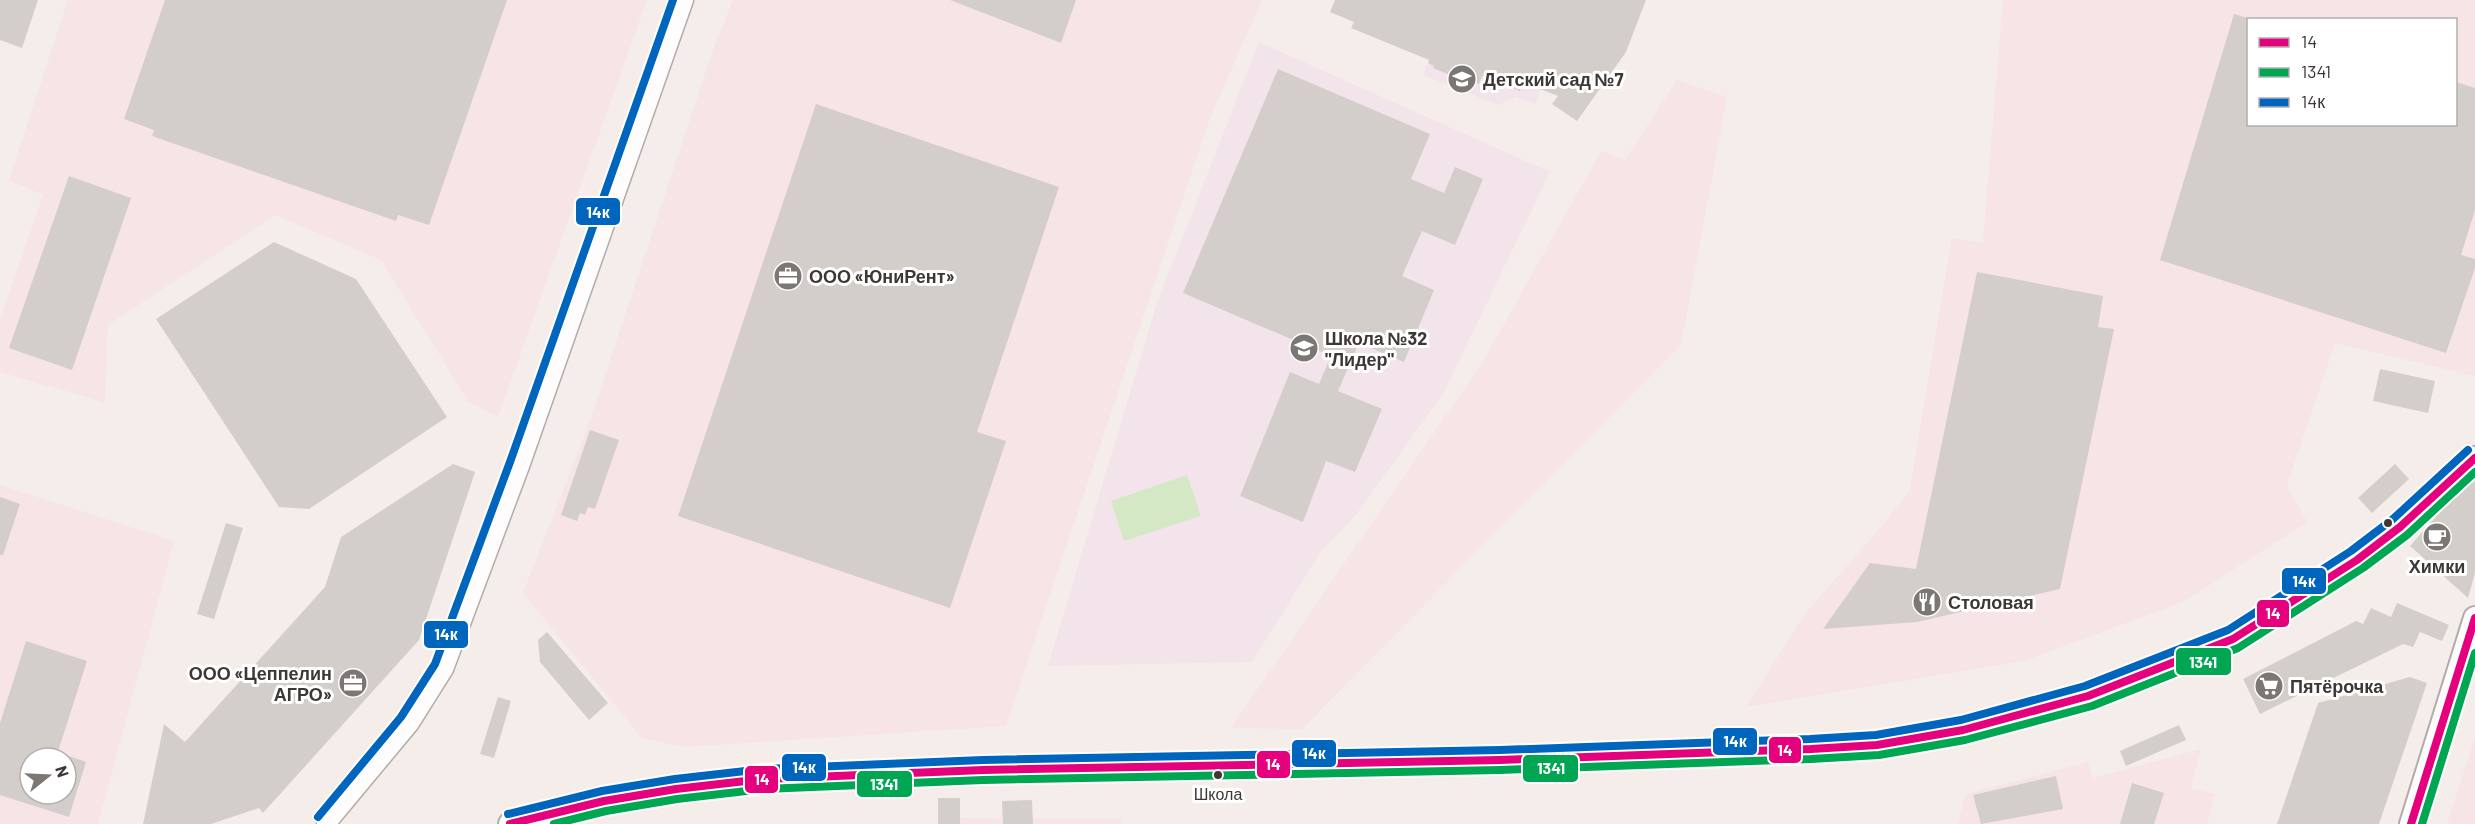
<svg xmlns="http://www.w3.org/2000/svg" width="2475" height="824" font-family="Barlow,sans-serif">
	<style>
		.industrial { fill: #f6e4e7; fill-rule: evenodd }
		.education { fill: #f3e4eb }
		.green { fill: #d5e8c6 }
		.building { fill: #d4cecb }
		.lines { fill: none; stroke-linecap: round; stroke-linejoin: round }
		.minor-casing { stroke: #b1acaa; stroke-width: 21 }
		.tertiary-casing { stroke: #b1acaa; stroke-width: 26 }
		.minor { stroke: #fefcfc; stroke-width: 18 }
		.tertiary { stroke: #fefcfc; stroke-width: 22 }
		.bus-1-casing { stroke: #fff; stroke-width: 12 }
		.bus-2-casing { stroke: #fff; stroke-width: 12 }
		.bus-3-casing { stroke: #fff; stroke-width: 12 }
		.bus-1 { stroke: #e5007d; stroke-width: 8 }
		.bus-2 { stroke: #00a651; stroke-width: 8 }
		.bus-3 { stroke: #0065bd; stroke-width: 8 }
		.bus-dot { fill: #3d3735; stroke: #fff; stroke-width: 2 }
		.labels { text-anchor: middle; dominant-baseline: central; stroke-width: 6; stroke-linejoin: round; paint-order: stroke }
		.bus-label { font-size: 16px; fill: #3d3735; stroke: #fff }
		.poi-label { font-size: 18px; font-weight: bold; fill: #3d3735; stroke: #fff; text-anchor: start }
		.line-badge { stroke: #fff; stroke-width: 2 }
		.badge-label { font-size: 16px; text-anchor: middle; font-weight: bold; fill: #fff }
	</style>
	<rect width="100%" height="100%" fill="#f5edea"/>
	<path class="industrial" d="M68,0H647L498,417L468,401L381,260L275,215L108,325L105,402L0,372V320L43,195L9,180Z
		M733,0H1262L1210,118L1006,726L683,747L642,738L523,593L588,427L714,47Z
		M2003,0H2475V376L2335,343L2287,485L2307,522L2185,601L2024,661L1746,707L1805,614L1887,520L1910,490L1952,238L1983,243ZM2248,20H2456V124H2248Z
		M1677,80L1727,97L1681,345L1302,729L1231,728L1484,360L1601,151L1625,160Z
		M0,485L174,541L98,824H0ZM30,758H66V794H30Z
		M2475,737V824H2447Z
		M2201,749L2191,788L2215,794L2207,824H1958L1966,794L2088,762L2093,778Z
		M942,818L1121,819V824H942Z"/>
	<path class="education" d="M1259,42L1550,172L1443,394L1355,516L1322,550L1252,662L1048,666L1157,303Z
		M1431,55L1519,91L1532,61L1536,87L1541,89L1535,105L1516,97L1498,105L1423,75Z"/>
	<path class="green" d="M1187,475L1201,516L1124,541L1111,501Z"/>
	<path class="building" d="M0,0H38L22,48L0,40Z
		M165,0H507L429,225L398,215L396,221L152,136L154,130L124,119Z
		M950,0H1076L1061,43Z
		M1335,0H1646L1626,52L1577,121L1552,104L1558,96L1523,82L1520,91L1482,76L1479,84L1471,81L1470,83L1433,68L1434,66L1428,63L1429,60L1351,28L1354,22L1330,12Z
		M2234,14L2248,18V124H2456V82L2475,88V210L2461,255L2475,259V268L2446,353L2160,260Z
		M1278,69L1430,134L1411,179L1444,193L1455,167L1483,179L1455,245L1422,231L1402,276L1434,290L1404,362L1359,343L1338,391L1382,409L1355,472L1326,461L1303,522L1240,496L1290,372L1319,384L1331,356L1183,293Z
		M816,104L1059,187L977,432L1006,441L950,608L678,516Z
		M69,176L131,198L72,370L9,348Z
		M274,242L356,279L447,417L309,509L279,507L156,319Z
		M1977,272L2103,296L2098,327L2114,329L2060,589L1917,622L1823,629L1870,563L1916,569Z
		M2380,369L2435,381L2428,413L2373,401Z
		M590,430L619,440L595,509L588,507L585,515L580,513L577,521L561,515Z
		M453,464L475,472L419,640L263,813L259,808L211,824H143L164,724L185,742L325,587L341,537Z
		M2395,464L2409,479L2372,513L2358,498Z
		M2475,476V573L2468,598L2410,546L2456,494Z
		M0,497L20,504L3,555H0Z
		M226,523L243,528L214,619L197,614Z
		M2397,603L2449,625L2442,641L2420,632L2413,647L2403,644L2260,714L2243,679L2356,621L2363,624L2371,608L2391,617Z
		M547,632L608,703L589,720L540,662L538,640Z
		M26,641L87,661L56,758H30V794H66V755L86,762L69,817L0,795V723Z
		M2410,677L2427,683L2379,824H2277L2318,703Z
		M498,697L511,701L494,758L480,754Z
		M2179,725L2186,740L2126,766L2120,751Z
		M2056,776L2063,809L1981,824L1973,795Z
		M2132,783L2164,793L2154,824H2120Z
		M938,798H960V824H938Z
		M1032,800L1033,824H1003L1002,801Z"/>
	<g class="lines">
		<g class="minor-casing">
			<path id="minor" d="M326,824L410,723L444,669L520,466L684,0"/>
		</g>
		<g class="tertiary-casing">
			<path id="tertiary" d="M510,824L604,801L676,789L763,779L983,770L1500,760L1811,749L1877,745L1963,730L2088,696L2233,639L2357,560L2400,527L2475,458
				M2411,824L2475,618"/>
		</g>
		<use href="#minor" class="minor"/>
		<use href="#tertiary" class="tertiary"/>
		<g class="bus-1-casing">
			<path id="bus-1" d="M510,824L604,801L676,789L763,779L983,770L1500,760L1811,749L1877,745L1963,730L2088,696L2233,639L2357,560L2400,527L2475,458
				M2411,824L2475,618"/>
		</g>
		<g class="bus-2-casing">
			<path id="bus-2" d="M554,824L606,811L677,799L764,789L983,780L1500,770L1811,759L1879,755L1965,740L2092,706L2238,648L2363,568L2407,535L2475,472
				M2422,824L2475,653"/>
		</g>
		<g class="bus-3-casing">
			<path id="bus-3" d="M508,814L602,791L675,779L763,769L983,760L1500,750L1810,739L1876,735L1961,720L2085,686L2228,630L2351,551L2393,519L2468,450
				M318,817L401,717L435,664L510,462L673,0"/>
		</g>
		<use href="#bus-1" class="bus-1"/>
		<use href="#bus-2" class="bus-2"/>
		<use href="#bus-3" class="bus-3"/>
	</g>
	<defs>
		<g id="school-disc" transform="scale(1.5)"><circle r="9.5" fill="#7d7774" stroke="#fff"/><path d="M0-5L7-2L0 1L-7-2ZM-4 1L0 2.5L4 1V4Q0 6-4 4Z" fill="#fff"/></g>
		<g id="office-disc" transform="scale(1.5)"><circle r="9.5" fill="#7d7774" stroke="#fff"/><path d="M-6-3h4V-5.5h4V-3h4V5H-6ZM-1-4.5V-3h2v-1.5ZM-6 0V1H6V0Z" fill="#fff"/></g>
		<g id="cafe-disc" transform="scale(1.5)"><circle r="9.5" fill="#7d7774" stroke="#fff"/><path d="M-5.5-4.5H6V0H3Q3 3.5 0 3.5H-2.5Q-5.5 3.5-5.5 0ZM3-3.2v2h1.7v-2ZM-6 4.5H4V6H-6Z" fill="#fff"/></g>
		<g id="restaurant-disc" transform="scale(1.5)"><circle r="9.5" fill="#7d7774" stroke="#fff"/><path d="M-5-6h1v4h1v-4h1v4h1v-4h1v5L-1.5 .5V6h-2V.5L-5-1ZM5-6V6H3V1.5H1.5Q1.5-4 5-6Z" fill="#fff"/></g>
		<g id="supermarket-disc" transform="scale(1.5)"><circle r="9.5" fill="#7d7774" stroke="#fff"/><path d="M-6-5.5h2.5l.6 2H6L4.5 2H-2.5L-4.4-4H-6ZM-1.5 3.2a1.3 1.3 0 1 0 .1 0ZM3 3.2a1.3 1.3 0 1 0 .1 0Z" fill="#fff"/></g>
	</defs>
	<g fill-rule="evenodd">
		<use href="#school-disc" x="1462" y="79"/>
		<use href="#office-disc" x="788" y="276"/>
		<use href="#school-disc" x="1304" y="348"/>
		<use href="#cafe-disc" x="2437" y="537"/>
		<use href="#restaurant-disc" x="1927" y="602"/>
		<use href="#office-disc" x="353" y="683"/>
		<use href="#supermarket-disc" x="2269" y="686"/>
	</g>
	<g class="bus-dot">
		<circle cx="2388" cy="523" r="5"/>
		<circle cx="1218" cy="775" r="5"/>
	</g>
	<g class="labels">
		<g class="bus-label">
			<text x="1218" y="793">Школа</text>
		</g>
		<g class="poi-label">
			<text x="1483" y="79">Детский сад №7</text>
			<text x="809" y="276">ООО «ЮниРент»</text>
			<text x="1325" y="338">Школа №32<tspan x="1325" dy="21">"Лидер"</tspan></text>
			<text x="2437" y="566" text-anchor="middle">Химки</text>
			<text x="1948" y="602">Столовая</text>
			<text x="332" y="673" text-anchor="end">ООО «Цеппелин<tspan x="332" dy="21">АГРО»</tspan></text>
			<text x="2290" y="686">Пятёрочка</text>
		</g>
	</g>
	<g class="line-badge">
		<rect x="575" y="197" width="46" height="29" rx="6" fill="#0065bd"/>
		<rect x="2281" y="567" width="46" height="28" rx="6" fill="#0065bd"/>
		<rect x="2256" y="599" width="34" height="29" rx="6" fill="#e5007d"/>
		<rect x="423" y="620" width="46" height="29" rx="6" fill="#0065bd"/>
		<rect x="2175" y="647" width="57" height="29" rx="6" fill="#00a651"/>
		<rect x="1712" y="727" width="46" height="29" rx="6" fill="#0065bd"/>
		<rect x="1768" y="736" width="34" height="28" rx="6" fill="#e5007d"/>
		<rect x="1291" y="739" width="46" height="29" rx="6" fill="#0065bd"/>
		<rect x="1256" y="750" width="35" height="29" rx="6" fill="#e5007d"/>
		<rect x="781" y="753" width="46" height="29" rx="6" fill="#0065bd"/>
		<rect x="1522" y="754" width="57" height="29" rx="6" fill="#00a651"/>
		<rect x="744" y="765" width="35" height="29" rx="6" fill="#e5007d"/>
		<rect x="856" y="770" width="57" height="28" rx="6" fill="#00a651"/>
	</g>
	<g class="badge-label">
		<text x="598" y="218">14к</text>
		<text x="2304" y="587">14к</text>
		<text x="2273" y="619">14</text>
		<text x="446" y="640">14к</text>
		<text x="2203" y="668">1341</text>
		<text x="1735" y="747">14к</text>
		<text x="1785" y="756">14</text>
		<text x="1314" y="759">14к</text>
		<text x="1273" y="770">14</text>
		<text x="804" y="773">14к</text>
		<text x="1551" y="774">1341</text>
		<text x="762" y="785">14</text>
		<text x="884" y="790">1341</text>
	</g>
	<rect x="2247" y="18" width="210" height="108" fill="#ffffff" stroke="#b1afae" stroke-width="1.5"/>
	<rect x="2259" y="38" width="30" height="9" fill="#e5007d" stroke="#b1afae" stroke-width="1.5"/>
	<text x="2301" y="48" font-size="18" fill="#3d3735">14</text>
	<rect x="2259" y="68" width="30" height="9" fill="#00a651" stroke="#b1afae" stroke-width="1.5"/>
	<text x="2301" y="78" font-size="18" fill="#3d3735">1341</text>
	<rect x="2259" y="98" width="30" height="9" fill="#0065bd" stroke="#b1afae" stroke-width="1.5"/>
	<text x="2301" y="108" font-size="18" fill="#3d3735">14к</text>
	<g transform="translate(48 776) rotate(72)"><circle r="28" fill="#ffffff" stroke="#b1afae" stroke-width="1.5"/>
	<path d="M0-4.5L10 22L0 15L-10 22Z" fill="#7d7774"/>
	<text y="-9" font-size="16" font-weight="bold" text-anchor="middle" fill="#3d3735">N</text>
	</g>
</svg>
